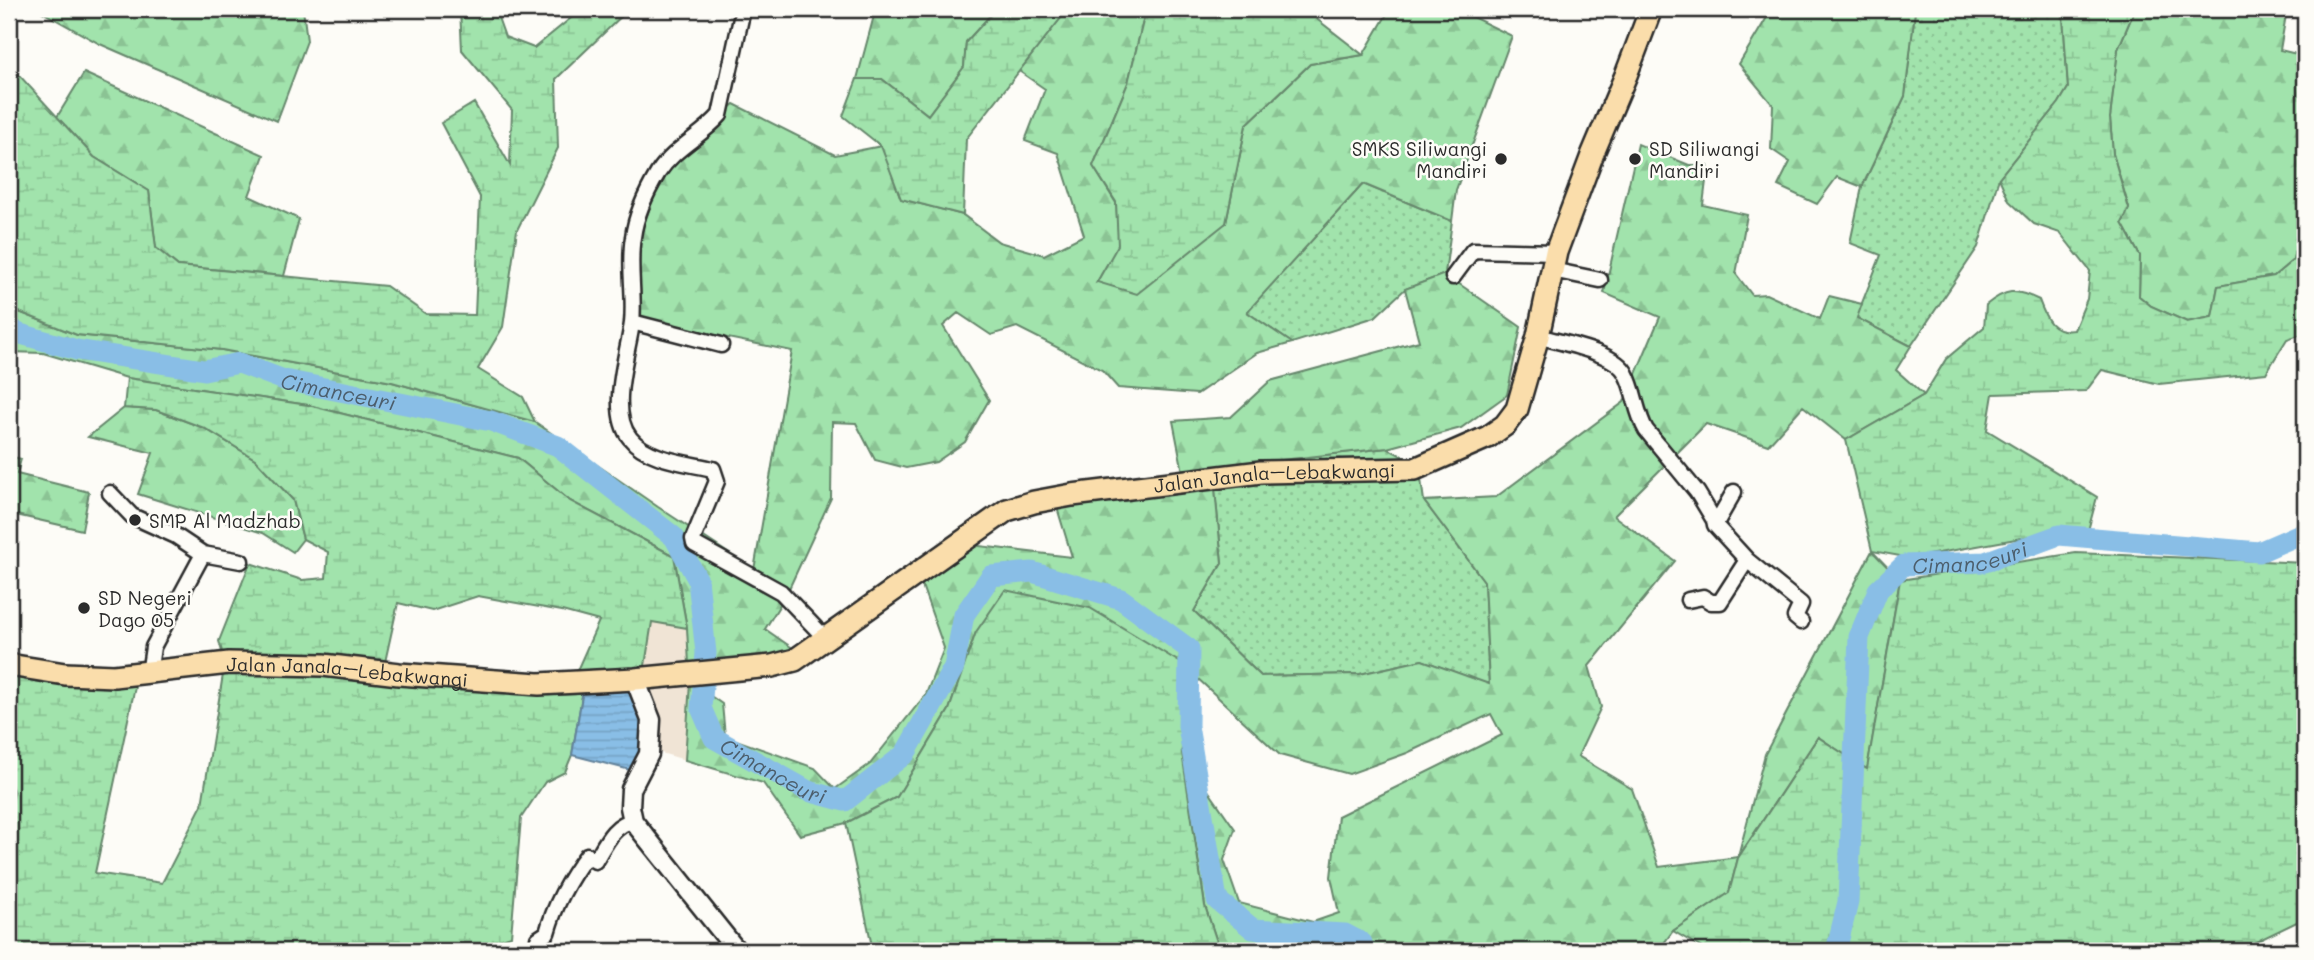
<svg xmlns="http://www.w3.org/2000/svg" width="2314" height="960" font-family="Mali,sans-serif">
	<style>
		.built { fill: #f0e4d5 }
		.grass { fill: url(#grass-dots); stroke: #66876c; stroke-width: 2 }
		.forest { fill: url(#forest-firs); stroke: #66876c; stroke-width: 2 }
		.wetland { fill: url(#wetland-marsh); stroke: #66876c; stroke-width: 2; fill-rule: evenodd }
		.water { fill: url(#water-rules); stroke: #63839b; stroke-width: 2 }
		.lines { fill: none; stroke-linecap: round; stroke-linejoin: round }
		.river { stroke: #89bee6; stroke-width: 21 }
		.minor-casing { stroke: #2b2b2b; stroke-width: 19 }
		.tertiary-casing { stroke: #2b2b2b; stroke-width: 23 }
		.primary-casing { stroke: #2b2b2b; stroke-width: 26 }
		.minor { stroke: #fdfcf7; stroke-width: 14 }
		.tertiary { stroke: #fdfcf7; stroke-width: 18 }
		.primary { stroke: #faddab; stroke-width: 21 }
		.poi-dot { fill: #2b2b2b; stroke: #fdfcf7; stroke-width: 2.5 }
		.labels { text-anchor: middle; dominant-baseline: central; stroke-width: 5; stroke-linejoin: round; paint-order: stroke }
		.poi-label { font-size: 19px; fill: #2b2b2b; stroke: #fdfcf7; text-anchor: start }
		.street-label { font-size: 19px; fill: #2b2b2b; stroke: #fdfcf7 }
		.water-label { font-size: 21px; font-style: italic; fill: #4c5e6c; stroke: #fdfcf7 }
	</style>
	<defs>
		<pattern id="grass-dots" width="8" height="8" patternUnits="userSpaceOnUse" patternTransform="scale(1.75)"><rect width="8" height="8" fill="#a1e3ac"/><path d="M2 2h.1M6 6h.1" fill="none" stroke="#8bc394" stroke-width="1.8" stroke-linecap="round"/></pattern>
		<pattern id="forest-firs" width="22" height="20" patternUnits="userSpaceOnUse" patternTransform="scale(1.75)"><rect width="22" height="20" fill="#a1e3ac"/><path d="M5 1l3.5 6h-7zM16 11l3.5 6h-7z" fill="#8bc394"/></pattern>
		<pattern id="wetland-marsh" width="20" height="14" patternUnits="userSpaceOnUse" patternTransform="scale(1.75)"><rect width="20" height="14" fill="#a1e3ac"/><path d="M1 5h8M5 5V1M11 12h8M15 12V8" fill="none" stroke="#8bc394"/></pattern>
		<pattern id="water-rules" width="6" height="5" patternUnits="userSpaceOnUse" patternTransform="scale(1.75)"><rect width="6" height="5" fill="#89bee6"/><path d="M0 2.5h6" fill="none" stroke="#76a3c5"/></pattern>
	</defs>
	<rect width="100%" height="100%" fill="#fdfcf7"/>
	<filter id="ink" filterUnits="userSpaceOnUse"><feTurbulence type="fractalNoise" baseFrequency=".0143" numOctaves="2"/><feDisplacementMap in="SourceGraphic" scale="14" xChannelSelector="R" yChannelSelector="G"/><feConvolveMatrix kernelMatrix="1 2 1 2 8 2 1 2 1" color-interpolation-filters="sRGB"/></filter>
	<g filter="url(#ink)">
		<path class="built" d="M652,622L687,628L690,682L685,760L651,750L643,678Z"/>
		<path class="grass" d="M1915,9H2066L2063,15L2068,88L2059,103L1999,178L1978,247L1911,346L1856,318L1881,255L1850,243L1862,187L1905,96Z
			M1363,184L1452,221L1445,274L1405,289L1375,317L1292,343L1246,312Z
			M1387,448L1419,465L1424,501L1484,581L1489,685L1422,660L1360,674L1261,676L1194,611L1222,563L1213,468Z"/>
		<path class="forest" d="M37,9H303L307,41L277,121L100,44Z
			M870,9H996L966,42L964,67L928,115L882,79H857L875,12Z
			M1068,9H1146L1128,83L1093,166L1116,203L1119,245L1097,282L1226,223L1246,125L1310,64L1363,55L1390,9H1456L1512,36L1456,190L1452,221L1363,184L1247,312L1292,343L1257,353L1197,394L1118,388L1102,370L1017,327L991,335L958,313L943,326L989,400L965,442L936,462L906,468L875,460L856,423L832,422L831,498L787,593L765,629L804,656L691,682L722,704L725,736L815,768L835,789L870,764L926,694L944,648L919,577L954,543L1072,557L1052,491L1183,472L1173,421L1231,417L1270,381L1419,341L1405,289L1445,274L1521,327L1507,395L1461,428L1387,448L1213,468L1222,563L1194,611L1261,676L1360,674L1422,660L1489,684L1484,581L1424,501L1496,497L1624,402L1660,317L1604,293L1638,144L1689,165H1708L1703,205L1747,215L1736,274L1752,295L1766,294L1820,319L1829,296L1862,304L1857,318L1911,346L1896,370L1924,395L1846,440L1803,406L1768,445L1706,424L1614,516L1675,561L1589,666L1601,707L1578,756L1632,789L1659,867L1738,857L1765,754L1872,551L1900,580L1867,770L1818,737L1738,858L1729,893L1673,931L1658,951H1220L1205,906L1182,753L1235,829L1224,860L1239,903L1313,922L1339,913L1331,877L1338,816L1502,735L1491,714L1407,753L1349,774L1280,755L1181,663L976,632L949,710L897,797L846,823L800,835L763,783L685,760L690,682L687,628L674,556L570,501L518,458L308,405L127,378L43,353L9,352V308L77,335L222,350L392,382L535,422L658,507L754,570L792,351L629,318L634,253L667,158L734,104L835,155L882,146L901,199L963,215L999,242L1044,255L1084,235L1058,153L1025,141L1045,89L1019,71Z
			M1772,9H1915V11L1905,96L1862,187L1837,177L1817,204L1778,186L1790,162L1771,149L1773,105L1739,64Z
			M2135,9H2287L2280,50L2305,56V208L2302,214L2293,260L2274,276L2218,286L2212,317L2187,322L2151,306L2139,296L2140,256L2122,223L2129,208L2113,154L2110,118L2118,49Z
			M84,73L264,155L249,196L299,219L284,276L178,266L156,248L149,191L94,157L57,117Z
			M124,408L156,410L204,428L255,459L293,500L303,539L293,552L263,533L138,494L153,453L88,437Z
			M9,456L21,459L17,474L89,492L82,530L16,515L9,526Z"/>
		<path class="wetland" d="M460,9H495L505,37L534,48L582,9H629L556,79L558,148L517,230L503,327L478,369L523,397L535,422L392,382L222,350L77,335L9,308V64L94,157L149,191L156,248L178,266L386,286L426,314L475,315L480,197L441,123L474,103L510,165L512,110L462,50Z
			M996,9H1068L966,139L963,215L901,199L881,146L843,116L857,79H882L928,115L964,67L966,42Z
			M1146,9H1310L1318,20L1363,55L1310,64L1246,125L1226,223L1137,294L1097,282L1118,245L1116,202L1093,166L1128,83Z
			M2066,9H2135L2118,49L2110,118L2113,154L2129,209L2122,223L2140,256L2139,296L2151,306L2187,322L2212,317L2218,286L2274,276L2293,260L2302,214L2305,208V333L2287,339L2266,373L2159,384L2102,370L2086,391L1993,394L1987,430L2097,497L2086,538L2049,533L1911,558L1872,551L1846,440L1924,395L1946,359L1984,327L1986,305C2006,289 2015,288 2039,300C2046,319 2051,333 2074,330L2087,299L2090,271L2060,233L2034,224L2009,201L1999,178L2059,103L2068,88L2063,15Z
			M127,378L308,405L518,458L570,501L674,556L687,628L652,622L643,678L584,684L572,755L565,772L545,782L521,818L511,936L471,949L472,951H9V821L14,793L9,778V662L138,673L95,873L162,883L202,805L225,662L219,641L250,563L302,580L326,578L328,552L303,539L293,500L255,459L204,428L156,410L124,408ZM478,596L562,611L599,621L571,684L383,671L398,603L432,611Z
			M2076,553L2305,563V918L2237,951H1707L1673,931L1729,893L1738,858L1818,737L1867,769L1900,580Z
			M1005,590L1090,608L1181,663L1182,753L1205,906L1220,951H873L846,823L897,797L949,710L976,632Z"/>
		<path class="water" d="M630,682L651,713L642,773L572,755L584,684Z"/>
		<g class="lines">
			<g class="river">
				<path id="s1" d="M9,326L17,333L77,350L204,370L239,363L284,380L491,421L558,446L674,537L698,580L706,653L701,708L714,738L808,791L845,801L905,754L954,667L964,615L991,576L1032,572L1121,599L1189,649L1188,726L1217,900L1253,929L1345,934L1362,943L1364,951"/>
				<path id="s2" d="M1836,951L1848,902L1859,637L1878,590L1904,565L1985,562L2059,535L2259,552L2305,532"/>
			</g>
			<g class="minor-casing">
				<path id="minor" d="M743,9L720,115C701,137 674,148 658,173C646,193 636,214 633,237C628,265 635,295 632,323C628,354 608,411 630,438C647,460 688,463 713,469L717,481L693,539L694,544L781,592L826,639
					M1552,270L1600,280
					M1453,277L1473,250L1556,252
					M632,322L721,345
					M1538,336C1561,343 1616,352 1626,374C1635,391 1636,413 1646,430L1697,492L1714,520L1715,525L1747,560L1801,604L1795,617L1801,622
					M110,493L132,516L176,536L203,554L241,561
					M1715,525L1734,492
					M1688,600L1703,597L1711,602H1720L1747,560
					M149,674L153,647L203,554
					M537,951L538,939L547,933C555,904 568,880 587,855L595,861C605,845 613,824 633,821"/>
			</g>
			<g class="tertiary-casing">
				<path id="tertiary" d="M635,679L651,720L649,754L631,789L630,807L633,821L737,951"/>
			</g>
			<g class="primary-casing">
				<g id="primary">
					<path id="s3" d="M9,665L65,674L114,676L229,663L323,665L399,674L539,684L635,679L772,666L795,660L1007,510L1034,502L1072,495L1261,472L1415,469L1488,437L1505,425L1517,409L1538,336L1556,252L1593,153L1626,75L1651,9"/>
				</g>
			</g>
			<use href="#minor" class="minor"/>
			<use href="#tertiary" class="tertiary"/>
			<use href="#primary" class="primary"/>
		</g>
	</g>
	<g class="poi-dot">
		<circle cx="1501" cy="159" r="7"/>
		<circle cx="1635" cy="159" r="7"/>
		<circle cx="135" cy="520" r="7"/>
		<circle cx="84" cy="608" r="7"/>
	</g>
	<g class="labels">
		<g class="poi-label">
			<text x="1487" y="148" text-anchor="end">SMKS Siliwangi<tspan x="1487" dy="22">Mandiri</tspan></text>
			<text x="1649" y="148">SD Siliwangi<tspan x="1649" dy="22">Mandiri</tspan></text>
			<text x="149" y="520">SMP Al Madzhab</text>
			<text x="98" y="597">SD Negeri<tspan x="98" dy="22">Dago 05</tspan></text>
		</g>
		<g class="street-label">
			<text stroke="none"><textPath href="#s3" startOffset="1320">Jalan Janala–Lebakwangi</textPath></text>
			<text stroke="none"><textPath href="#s3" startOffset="340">Jalan Janala–Lebakwangi</textPath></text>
		</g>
		<g class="water-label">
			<text stroke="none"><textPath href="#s1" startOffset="341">Cimanceuri</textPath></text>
			<text stroke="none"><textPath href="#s2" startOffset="469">Cimanceuri</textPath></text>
			<text stroke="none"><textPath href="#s1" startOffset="994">Cimanceuri</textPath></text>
		</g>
	</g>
	<rect width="2314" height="960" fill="none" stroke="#fdfcf7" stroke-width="35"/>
	<rect x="18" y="18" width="2279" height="925" fill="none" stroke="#2b2b2b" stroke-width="2.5" filter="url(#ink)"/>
</svg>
